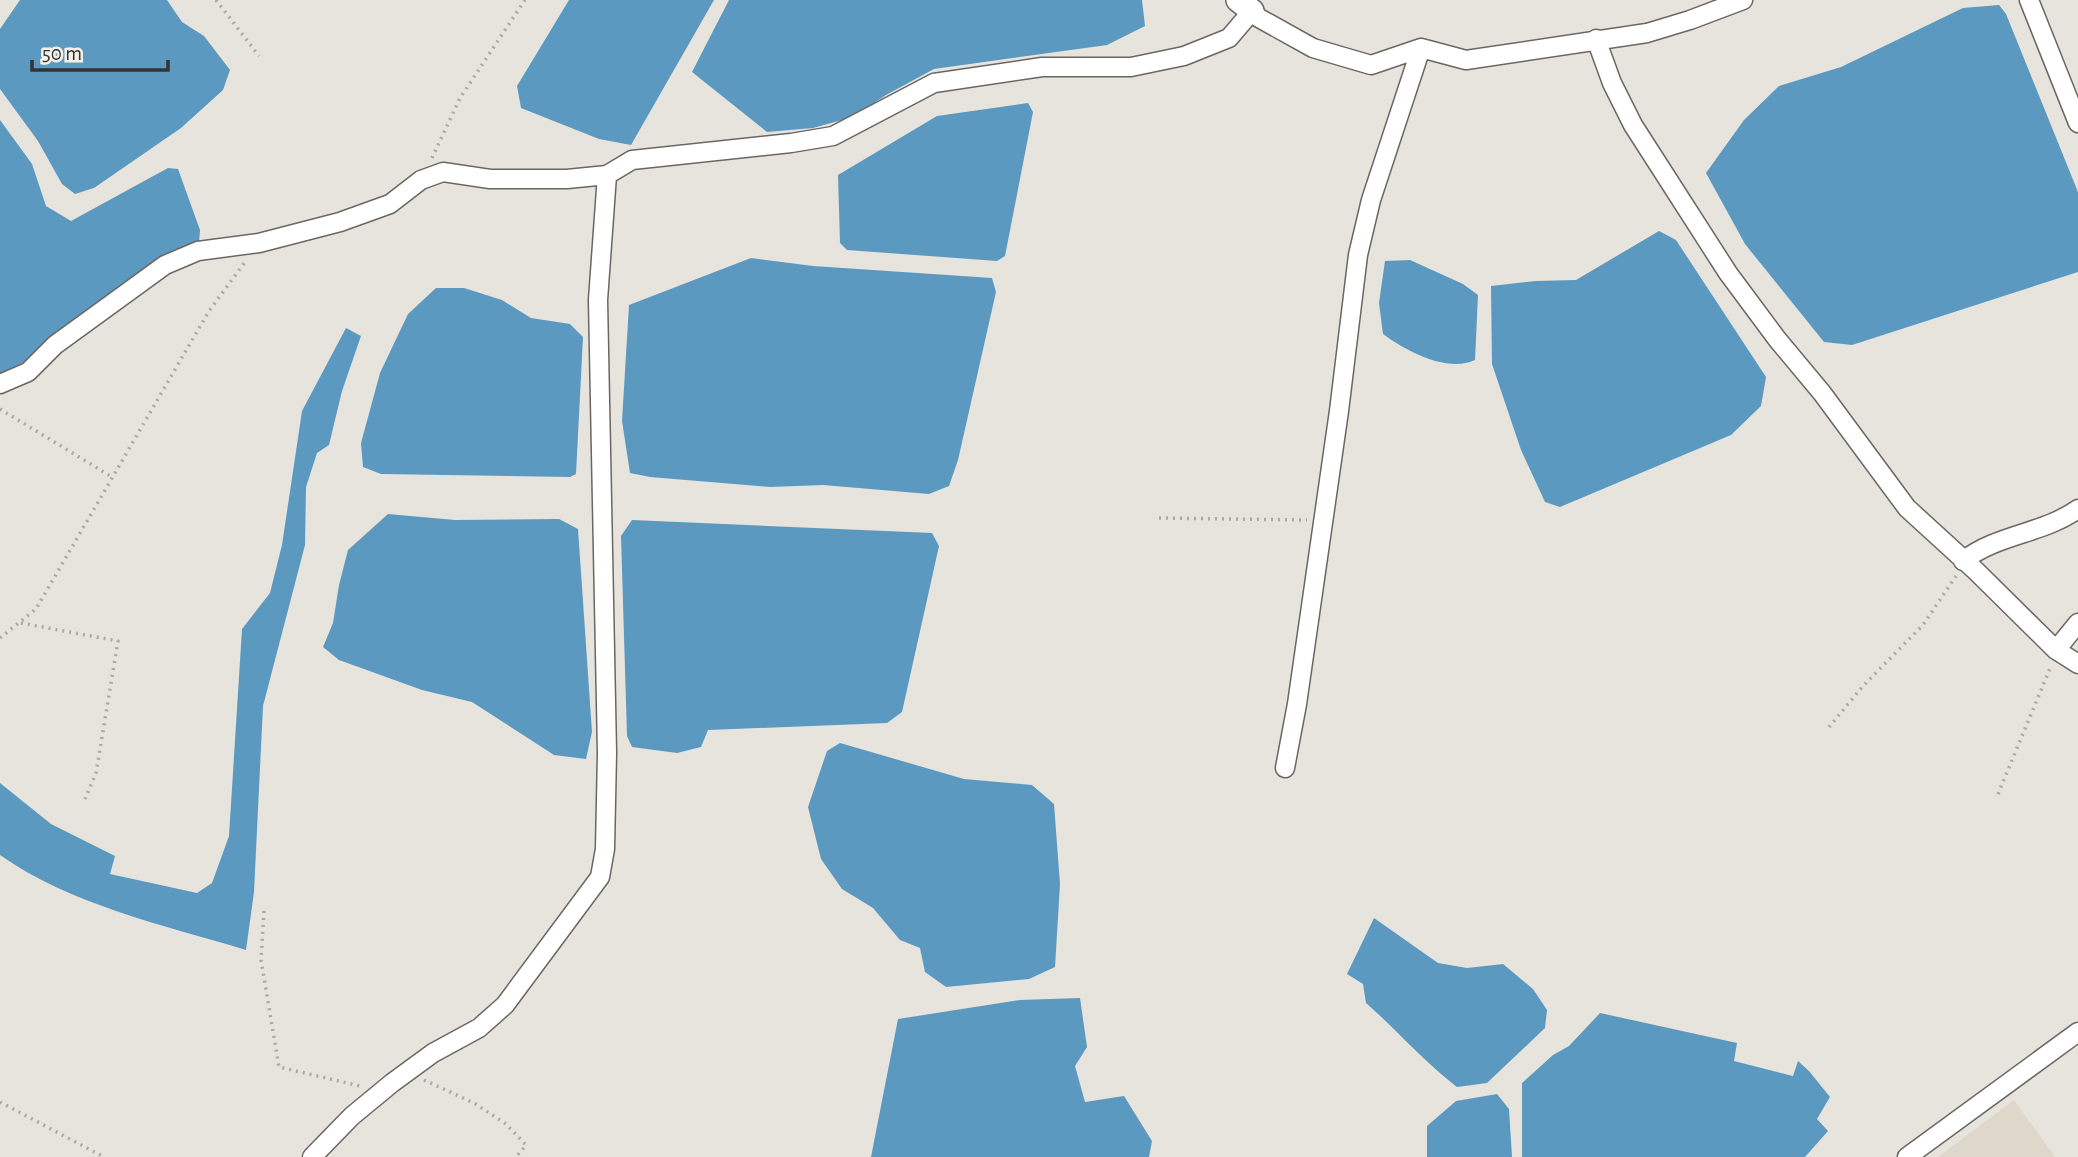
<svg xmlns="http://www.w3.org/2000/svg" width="2078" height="1157" font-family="'Alegreya Sans',sans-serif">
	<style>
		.built { fill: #ded8cb }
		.water { fill: #5b99c1 }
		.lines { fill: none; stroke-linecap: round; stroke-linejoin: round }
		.minor-casing { stroke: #6a6762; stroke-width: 21 }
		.tertiary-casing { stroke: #6a6762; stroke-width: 26 }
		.path { stroke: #aba9a4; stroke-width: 3.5; stroke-dasharray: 2 5; stroke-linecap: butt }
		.minor { stroke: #fff; stroke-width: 18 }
		.tertiary { stroke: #fff; stroke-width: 23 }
	</style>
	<rect width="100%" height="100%" fill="#e7e4de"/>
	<path class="built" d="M2014,1100L2055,1157H1938Z"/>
	<path class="water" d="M20,0H167L182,22L204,36L230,70L223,90L181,128L94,188L75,194L62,184L38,141L0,89V29Z
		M569,0H714L631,145L599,139L521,108L517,86Z
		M729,0H1142L1145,26L1107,45L934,69L886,95L853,117L813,128L767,132L692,72Z
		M1999,5L2006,14L2078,192V272L1852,345L1824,342L1745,244L1706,173L1744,120L1779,86L1841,67L1963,8Z
		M1028,103L1033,112L1005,256L997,261L847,250L840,243L838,175L937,116Z
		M0,120L32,164L46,206L71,221L168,168L178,169L200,230L199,243L22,363L0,374Z
		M1659,231L1676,240L1766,377L1761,406L1731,435L1560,507L1545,502L1521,450L1492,364L1491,286L1536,281L1576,280Z
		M751,258L813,266L992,278L996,292L958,460L949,486L929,494L823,485L770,487L650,477L630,473L622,421L629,305Z
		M1410,260L1463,284L1478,295L1475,360C1447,373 1406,351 1383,334L1379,303L1385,261Z
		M436,288H464L502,300L531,318L570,324L583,337L576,474L570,477L381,474L363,467L361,443L380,373L408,314Z
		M346,328L361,336L342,391L329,445L317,453L306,487L305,545L263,706L254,892L246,950C164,925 71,905 0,855V783L51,824L115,856L110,874L197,893L212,883L229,836L242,629L270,593L282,545L302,411Z
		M388,514L455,520L559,519L578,529L592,732L586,759L554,755L472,702L422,690L339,660L323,647L333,623L339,585L348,550Z
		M632,520L932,533L939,546L902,712L887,723L708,730L701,747L677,753L632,747L627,736L621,536Z
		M840,743L964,779L1032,785L1054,804L1060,884L1055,967L1029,979L946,987L925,972L920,948L900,940L873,908L842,889L821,859L808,807L827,751Z
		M1374,918L1438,963L1467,968L1503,964L1533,989L1547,1010L1545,1028L1487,1083L1457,1087C1424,1062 1397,1030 1366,1003L1363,984L1347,974Z
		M1080,998L1087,1047L1075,1066L1085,1102L1124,1096L1152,1141L1149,1157H871L898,1019L1020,1000Z
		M1600,1013L1737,1043L1734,1061L1793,1076L1798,1061L1809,1071L1830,1097L1817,1119L1828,1131L1805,1157H1522V1083L1553,1055L1569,1046Z
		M1497,1094L1509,1109L1512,1157H1427V1126L1456,1101Z"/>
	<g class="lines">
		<g class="minor-casing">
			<path id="minor" d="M2029,0L2078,123
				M1596,39L1612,83L1633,125L1728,273L1777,339L1822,393L1907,508L1976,571L2056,650L2078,664
				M0,384L28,372L55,345L165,265L198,251L259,243L340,222L390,204L421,180L443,172L490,179H567L607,175L632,160L791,143L833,136L934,83L1042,67H1131L1184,56L1229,38L1252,11L1259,18L1313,48L1371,65L1421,48L1466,60L1647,33L1690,20L1743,0
				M1963,561C1997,534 2043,534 2078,509
				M2056,650L2078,623
				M1285,768L1297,704L1339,411L1358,255L1371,200L1421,48
				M312,1157L352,1116L392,1083L433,1053L479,1028L505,1005L600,877L605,849L607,753L598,300L607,175
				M1907,1157L2078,1032"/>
		</g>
		<g class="tertiary-casing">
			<path id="tertiary" d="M1238,0L1252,11"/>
		</g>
		<path class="path" d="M216,0L259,56
			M432,158L460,98L525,0
			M0,409L112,477
			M1159,518L1307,520
			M21,623L118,641L96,773L85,799
			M0,638L36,609L209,311L245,262
			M1829,727L1863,686L1923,625L1956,576
			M1998,794L2051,666
			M264,911L261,960L279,1067L360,1086
			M424,1080L474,1103L506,1124L526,1145L516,1157
			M0,1102L104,1157"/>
		<use href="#minor" class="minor"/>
		<use href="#tertiary" class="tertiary"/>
	</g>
	<path d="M32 60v10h136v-10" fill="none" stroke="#353432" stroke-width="3.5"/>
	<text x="42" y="60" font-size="21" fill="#353432" stroke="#f4f1eb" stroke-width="5" paint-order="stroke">50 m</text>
</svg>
